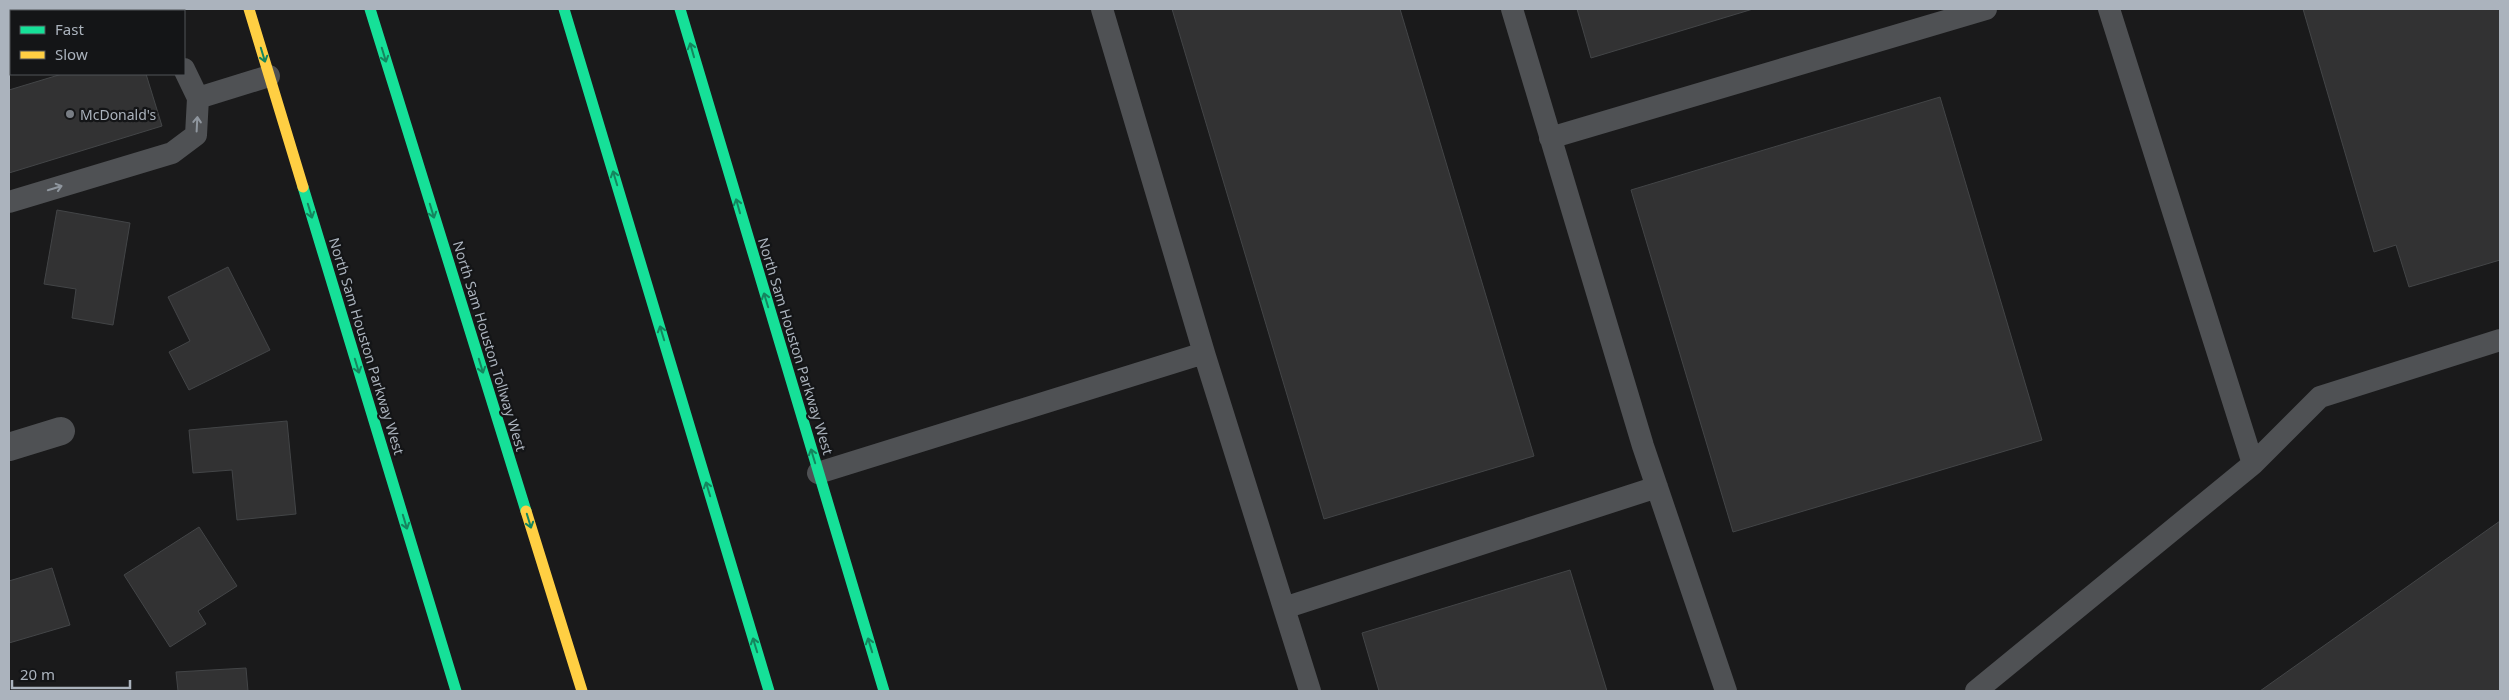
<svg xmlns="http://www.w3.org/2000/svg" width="2509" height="700" font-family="'Noto Sans',sans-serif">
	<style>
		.building { fill: #323233; stroke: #434547 }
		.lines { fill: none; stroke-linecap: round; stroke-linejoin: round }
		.lane { stroke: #4f5154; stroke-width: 22 }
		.street { stroke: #4f5154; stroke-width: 28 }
		.fast { stroke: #16e098; stroke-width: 11 }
		.slow { stroke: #ffcf43; stroke-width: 11 }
		.oneway { stroke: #15855e }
		.oneway2 { stroke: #8f969e }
		.poi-dot { fill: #787d84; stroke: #141517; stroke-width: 2 }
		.labels { text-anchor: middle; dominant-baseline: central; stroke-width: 4.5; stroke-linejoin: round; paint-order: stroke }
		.poi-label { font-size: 14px; fill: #abb3bd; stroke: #141517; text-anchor: start }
		.street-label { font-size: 14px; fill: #abb3bd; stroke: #141517 }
	</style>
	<rect width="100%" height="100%" fill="#1a1a1b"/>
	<path class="building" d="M1172,9H1400L1534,456L1324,519Z
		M1577,9H1753L1591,58Z
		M2303,9H2500V260L2409,287L2396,245L2374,252Z
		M62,74H146L162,126L9,173V90Z
		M1940,97L2042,440L1733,532L1631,190Z
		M57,210L130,223L113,325L72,318L76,289L44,284Z
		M228,267L270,350L189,390L169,352L190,341L168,297Z
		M287,421L296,514L237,520L232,470L193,473L189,430Z
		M2500,521V691H2260Z
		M199,527L237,586L198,611L206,624L170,647L124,575Z
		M52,568L70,625L9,643V581Z
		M1570,570L1607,691H1379L1362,633Z
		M246,668L248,691H178L176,672Z"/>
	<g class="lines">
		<path class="lane" d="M141,9L144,11
			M1512,9L1643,446L1726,691
			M18,11L27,9
			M184,69L198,98L269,76
			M1550,138L1986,9
			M9,202L172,153L196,135L198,98
			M1204,353L1310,691
			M2253,464L2320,397L2500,340
			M818,473L1204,353L1102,9
			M1284,608L1657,487
			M1976,691L2253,464L2109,9"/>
		<path class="street" d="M9,447L61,431"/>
		<path class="fast" d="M370,9L526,511
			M564,9L769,691
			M680,9L884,691
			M303,187L456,691"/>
		<path class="slow" d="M249,9L303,187
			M526,511L582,691"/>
	</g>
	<defs><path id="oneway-shaft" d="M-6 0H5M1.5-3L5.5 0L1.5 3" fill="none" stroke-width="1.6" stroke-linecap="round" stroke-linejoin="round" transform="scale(1.25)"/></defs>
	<g class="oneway">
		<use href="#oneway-shaft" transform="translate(692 50) rotate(-106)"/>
		<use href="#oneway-shaft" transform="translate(263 55) rotate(73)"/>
		<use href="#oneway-shaft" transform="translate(384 55) rotate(73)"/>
		<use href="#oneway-shaft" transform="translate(615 178) rotate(-107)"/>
		<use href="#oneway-shaft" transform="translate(738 206) rotate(-106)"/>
		<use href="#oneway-shaft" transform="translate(310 211) rotate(73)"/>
		<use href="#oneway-shaft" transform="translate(432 211) rotate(73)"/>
		<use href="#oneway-shaft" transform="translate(766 300) rotate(-107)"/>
		<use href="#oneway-shaft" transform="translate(662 333) rotate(-107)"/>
		<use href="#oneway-shaft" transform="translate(357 366) rotate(73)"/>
		<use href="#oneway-shaft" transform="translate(481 366) rotate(73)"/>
		<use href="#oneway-shaft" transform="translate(813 456) rotate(-107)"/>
		<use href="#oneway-shaft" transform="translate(708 489) rotate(-107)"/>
		<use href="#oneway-shaft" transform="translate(529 521) rotate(73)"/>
		<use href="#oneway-shaft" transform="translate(405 522) rotate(73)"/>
		<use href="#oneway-shaft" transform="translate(755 645) rotate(-107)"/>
		<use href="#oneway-shaft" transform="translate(870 645) rotate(-107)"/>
	</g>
	<g class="oneway2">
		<use href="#oneway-shaft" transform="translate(197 124) rotate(-87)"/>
		<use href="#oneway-shaft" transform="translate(55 188) rotate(-17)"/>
	</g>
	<circle class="poi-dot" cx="70" cy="114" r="5"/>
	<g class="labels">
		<g class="poi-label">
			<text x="80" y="114">McDonald's</text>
		</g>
		<g class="street-label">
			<text transform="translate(367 346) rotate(73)">North Sam Houston Parkway West</text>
			<text transform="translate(490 346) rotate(73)">North Sam Houston Tollway West</text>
			<text transform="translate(796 346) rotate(73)">North Sam Houston Parkway West</text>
		</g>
	</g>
	<rect width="2509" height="700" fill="none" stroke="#abb3bd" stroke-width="20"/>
	<rect x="10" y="10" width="175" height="65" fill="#141517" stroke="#505459"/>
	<rect x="20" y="26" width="25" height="8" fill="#16e098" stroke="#505459"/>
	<text x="55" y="35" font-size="15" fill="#abb3bd">Fast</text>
	<rect x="20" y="51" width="25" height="8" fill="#ffcf43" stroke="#505459"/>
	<text x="55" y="60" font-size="15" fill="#abb3bd">Slow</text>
	<path d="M12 680v8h118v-8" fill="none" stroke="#abb3bd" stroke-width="2.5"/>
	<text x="20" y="680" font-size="15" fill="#abb3bd" stroke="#141517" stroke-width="4" paint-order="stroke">20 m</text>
</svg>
